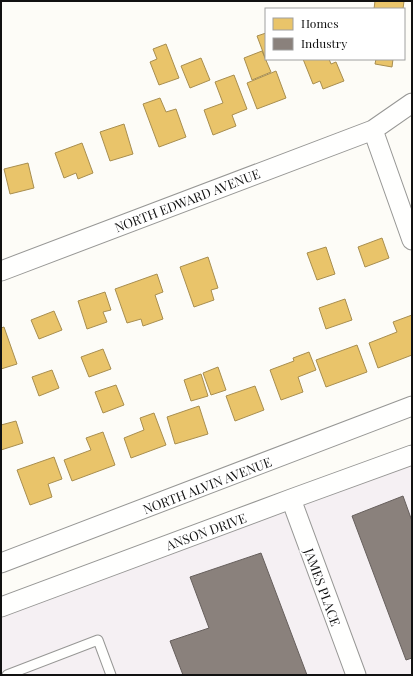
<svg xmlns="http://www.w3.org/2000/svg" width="413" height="676" font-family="'Playfair Display',serif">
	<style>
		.industrial { fill: #f5f0f3 }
		.homes { fill: #e9c46a; stroke: #a88e4f }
		.industry { fill: #8a817c; stroke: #665f5c }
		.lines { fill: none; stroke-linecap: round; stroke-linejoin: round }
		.lane-casing { stroke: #979795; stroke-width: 11 }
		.street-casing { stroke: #979795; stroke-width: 21 }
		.lane { stroke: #fffffe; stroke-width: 9 }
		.street { stroke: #fffffe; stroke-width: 19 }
		.labels { text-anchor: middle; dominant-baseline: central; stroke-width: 4; stroke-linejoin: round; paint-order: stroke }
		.street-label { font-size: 13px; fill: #111; stroke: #fff }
	</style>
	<rect width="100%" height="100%" fill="#fdfcf7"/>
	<path class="industrial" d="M412,455V675H1V607Z"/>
	<path class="homes" d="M375,1H404L403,9H374Z
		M266,33V59H269L266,60L257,36Z
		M166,44L179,78L159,85L150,62L157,59L153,49Z
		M262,51L271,72L252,80L244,58Z
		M201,58L210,80L190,88L181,66Z
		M303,59H329L331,64L336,62L344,81L323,89L320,81L313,84Z
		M376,59H393L392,67L375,64Z
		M276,71L286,98L257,109L247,83Z
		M234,75L247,109L232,115L236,126L213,135L204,110L223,103L215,82Z
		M160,98L166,112L176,109L186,137L159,147L143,104Z
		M124,124L133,154L110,161L100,132Z
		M82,143L93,173L78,179L76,173L64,178L55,153Z
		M28,163L34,188L10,194L4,169Z
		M382,238L389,258L365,267L358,247Z
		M326,247L335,274L317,280L307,253Z
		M208,257L218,288L211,290L214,300L194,307L180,267Z
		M157,274L163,292L155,295L163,319L143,326L141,319L127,323L115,289Z
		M105,292L111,310L103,312L107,322L87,329L78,301Z
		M345,299L352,320L326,329L319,308Z
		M54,311L62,330L39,339L31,320Z
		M412,315V355L378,368L369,343L397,332L393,322Z
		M4,327L17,364L1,369V328Z
		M357,345L367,372L326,387L316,360Z
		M103,349L111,369L89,377L81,357Z
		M309,352L316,370L298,377L303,392L281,400L270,370L294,361L293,358Z
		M218,367L226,390L211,395L203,373Z
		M52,370L59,388L39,396L32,377Z
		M201,374L208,396L191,401L184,380Z
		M116,385L124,405L103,413L95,392Z
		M255,386L264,410L235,421L226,396Z
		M199,406L208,434L175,444L167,417Z
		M154,413L166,445L131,458L124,438L144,430L140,418Z
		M16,421L23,443L1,450V425Z
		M103,432L115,465L72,481L64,460L91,450L86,438Z
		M54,457L62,479L48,484L52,497L30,505L17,470Z"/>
	<path class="industry" d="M403,496L412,521V658L406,660L352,516Z
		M261,553L307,675H183L170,641L209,628L190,577Z"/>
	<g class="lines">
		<g class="lane-casing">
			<path id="lane" d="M7,675L98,640L111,675"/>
		</g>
		<g class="street-casing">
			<path id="street" d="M412,103L373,130L412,240
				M1,271L373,130
				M291,499L356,675
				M1,563L412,406
				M1,607L291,499L412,455"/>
		</g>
		<use href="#lane" class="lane"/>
		<use href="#street" class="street"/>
	</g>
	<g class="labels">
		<g class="street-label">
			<text transform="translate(187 200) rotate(-21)">NORTH EDWARD AVENUE</text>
			<text transform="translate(207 485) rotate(-21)">NORTH ALVIN AVENUE</text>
			<text transform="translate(206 531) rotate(-20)">ANSON DRIVE</text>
			<text transform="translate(323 587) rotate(70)">JAMES PLACE</text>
		</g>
	</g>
	<rect width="413" height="676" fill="none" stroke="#111111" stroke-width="4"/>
	<rect x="265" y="8" width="140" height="52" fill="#ffffff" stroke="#a0a0a0"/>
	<rect x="273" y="18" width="20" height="12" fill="#e9c46a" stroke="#a0a0a0"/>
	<text x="301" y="28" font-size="12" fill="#111111">Homes</text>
	<rect x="273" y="38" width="20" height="12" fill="#8a817c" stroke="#a0a0a0"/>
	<text x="301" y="48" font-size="12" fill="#111111">Industry</text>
</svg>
